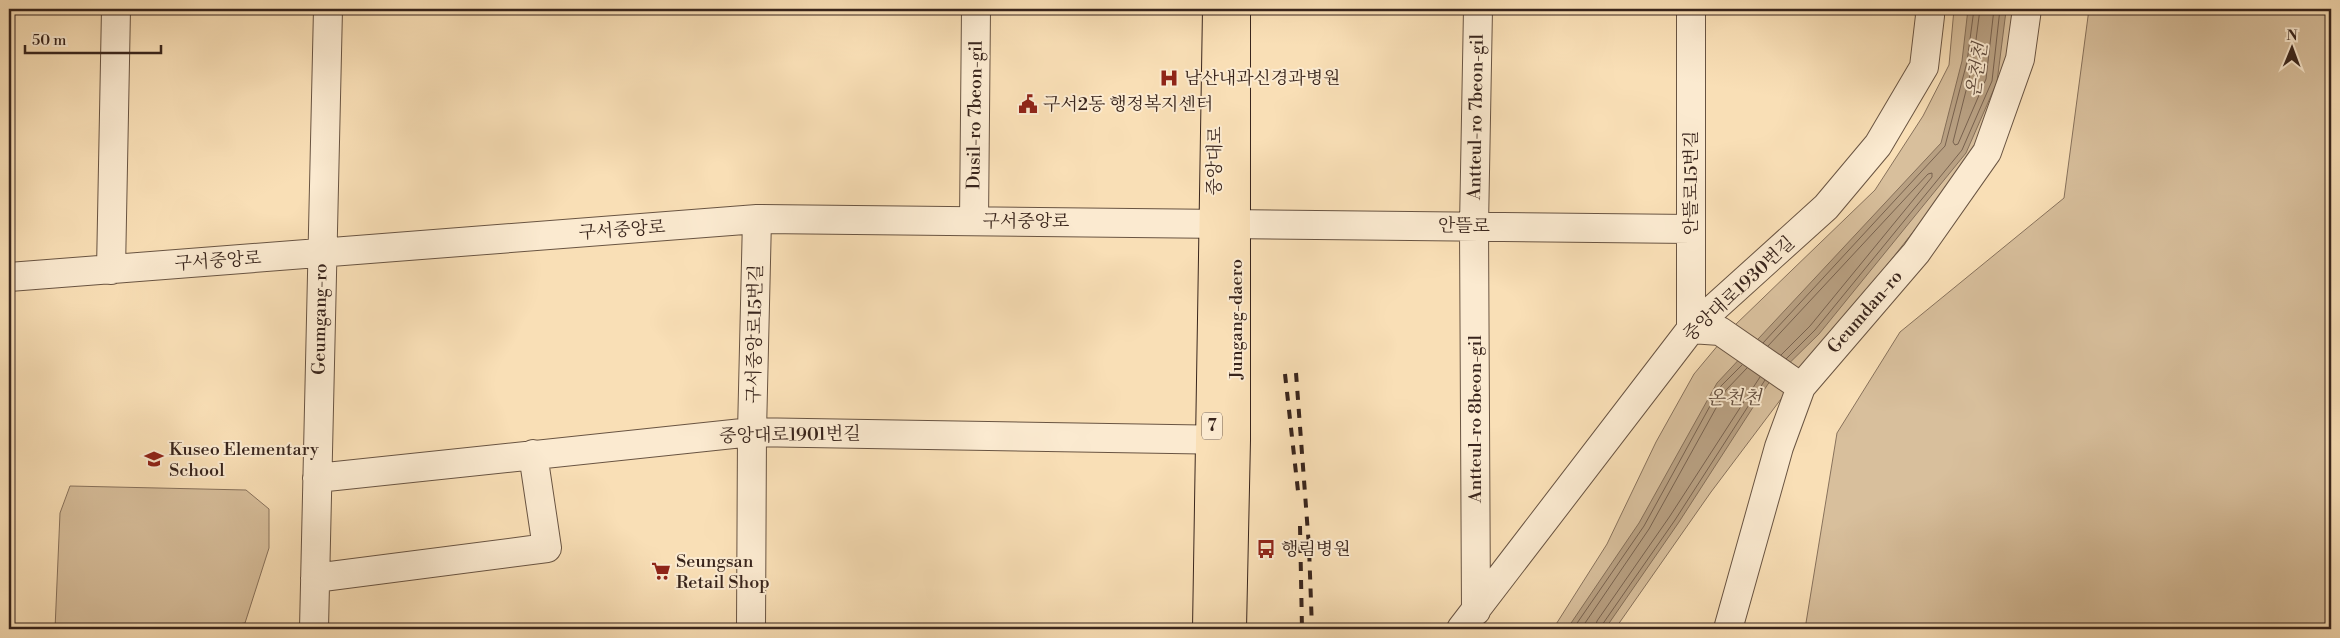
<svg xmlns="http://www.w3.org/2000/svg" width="2340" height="638" font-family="'Libre Bodoni','Noto Serif KR',serif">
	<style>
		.green { fill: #d8bf9c; stroke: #88725c }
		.water { fill: #b8a082; stroke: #856f59 }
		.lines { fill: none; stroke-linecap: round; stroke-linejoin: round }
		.shore { stroke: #78624f; stroke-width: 1 }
		.minor-casing { stroke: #695442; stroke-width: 30 }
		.major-casing { stroke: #39251c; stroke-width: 30 }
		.minor { stroke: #fbead0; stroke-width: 28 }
		.major { stroke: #f9dfb6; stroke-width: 28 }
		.rail { stroke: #39251c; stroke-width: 4; stroke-dasharray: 9 9; stroke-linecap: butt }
		.labels { text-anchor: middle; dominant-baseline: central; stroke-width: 4; stroke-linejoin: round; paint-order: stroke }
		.shield { fill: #fbead0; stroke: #736052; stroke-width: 1 }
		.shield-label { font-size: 16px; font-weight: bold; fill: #39251c }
		.poi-label { font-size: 18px; fill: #39251c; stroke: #fbead0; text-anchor: start }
		.street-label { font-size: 18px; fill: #39251c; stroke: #fbead0 }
		.water-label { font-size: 19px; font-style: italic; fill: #5f4a3b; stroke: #fbead0 }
	</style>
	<rect width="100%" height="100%" fill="#f9dfb6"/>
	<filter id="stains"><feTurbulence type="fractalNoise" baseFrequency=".004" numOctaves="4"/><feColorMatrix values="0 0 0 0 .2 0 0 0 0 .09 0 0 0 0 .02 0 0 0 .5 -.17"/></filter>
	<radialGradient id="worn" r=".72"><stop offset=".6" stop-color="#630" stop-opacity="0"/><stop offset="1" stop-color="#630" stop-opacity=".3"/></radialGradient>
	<path class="green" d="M1954,9H2013L2016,33L1978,150L1784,395L1711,492L1615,629H1553L1607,544L1656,442L1694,374L1734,326L1875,190L1923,116L1949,65Z
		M2089,9H2331V629H1805L1837,433L1900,332L2064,198Z
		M70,486L246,490L269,509V548L245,623L203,629H55L60,513Z"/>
	<path class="water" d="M1968,9H2005L2006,11L1997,82L1966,153L1819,334L1768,384L1679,522L1605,629H1567L1639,523L1717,383L1941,143L1962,61Z"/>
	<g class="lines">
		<path class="shore" d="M1980,9L1973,63L1953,142L1955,145L1958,144L1986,79L1994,9
			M1763,343L1945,146L1967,62L1974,9
			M1768,346L1928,174L1932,173V177L1810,326L1781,355
			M1786,359L1815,330L1962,150L1992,81L2000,9
			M1573,629L1644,526L1721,386L1742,365
			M1581,629L1649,529L1726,390L1747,368
			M1595,629L1597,621L1670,516L1760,377
			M1601,629L1602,625L1675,520L1765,380"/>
		<g class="minor-casing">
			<path id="minor" d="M1691,9V329L1720,331L1801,387
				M974,221L976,9
				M111,270L116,9
				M9,277L757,219L1691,229
				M317,478L752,432L1233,440
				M315,578L547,548L533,454
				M1476,611L1474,226L1478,9
				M314,629L328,9
				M751,629L752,432L757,219
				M1461,629L1691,329L1826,207L1878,145L1924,67L1930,16L1929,9
				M1728,629L1779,447L1801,387L1916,253L1987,152L2020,59L2027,9"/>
		</g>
		<g class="major-casing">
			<path id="major" d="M1207,629L1217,9
				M1232,629L1236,440V9"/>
		</g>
		<use href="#minor" class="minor"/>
		<use href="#major" class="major"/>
		<path class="rail" d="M1296,373L1309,547L1312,629
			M1285,374L1298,491
			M1300,526L1302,629"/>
	</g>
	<defs>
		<g id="hospital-bare" transform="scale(1.5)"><path d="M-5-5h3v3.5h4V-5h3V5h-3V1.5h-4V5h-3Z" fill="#8f2418" stroke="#fbead0" stroke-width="2.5" paint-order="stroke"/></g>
		<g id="civic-bare" transform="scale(1.5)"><path d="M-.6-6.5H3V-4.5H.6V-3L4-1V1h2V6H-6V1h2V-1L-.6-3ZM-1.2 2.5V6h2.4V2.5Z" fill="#8f2418" stroke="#fbead0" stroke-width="2.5" paint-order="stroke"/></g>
		<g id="school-bare" transform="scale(1.5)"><path d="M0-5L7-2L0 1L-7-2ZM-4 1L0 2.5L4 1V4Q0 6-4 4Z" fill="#8f2418" stroke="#fbead0" stroke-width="2.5" paint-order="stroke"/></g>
		<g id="bus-bare" transform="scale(1.5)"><path d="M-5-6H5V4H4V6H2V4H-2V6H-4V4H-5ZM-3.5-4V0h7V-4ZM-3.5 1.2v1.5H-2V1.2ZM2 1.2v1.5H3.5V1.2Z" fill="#8f2418" stroke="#fbead0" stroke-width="2.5" paint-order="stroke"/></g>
		<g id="supermarket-bare" transform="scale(1.5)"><path d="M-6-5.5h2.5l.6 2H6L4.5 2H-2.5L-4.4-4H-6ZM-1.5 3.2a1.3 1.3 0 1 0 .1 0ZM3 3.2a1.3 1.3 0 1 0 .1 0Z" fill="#8f2418" stroke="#fbead0" stroke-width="2.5" paint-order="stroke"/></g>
	</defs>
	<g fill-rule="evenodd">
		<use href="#hospital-bare" x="1169" y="78"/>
		<use href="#civic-bare" x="1028" y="104"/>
		<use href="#school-bare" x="154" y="459"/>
		<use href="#bus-bare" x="1266" y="549"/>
		<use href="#supermarket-bare" x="661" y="571"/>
	</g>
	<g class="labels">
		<rect class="shield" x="1202" y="412.5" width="20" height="27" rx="4"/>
		<g class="shield-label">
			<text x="1212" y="426">7</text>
		</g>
		<g class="poi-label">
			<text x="1184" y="78">남산내과신경과병원</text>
			<text x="1043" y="104">구서2동 행정복지센터</text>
			<text x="169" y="449">Kuseo Elementary<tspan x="169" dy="21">School</tspan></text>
			<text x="1281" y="549">행림병원</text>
			<text x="676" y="561">Seungsan<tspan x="676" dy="21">Retail Shop</tspan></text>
		</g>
		<g class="street-label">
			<text transform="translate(975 115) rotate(-89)">Dusil-ro 7beon-gil</text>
			<text transform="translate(1476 117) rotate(-89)">Antteul-ro 7beon-gil</text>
			<text transform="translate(1215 161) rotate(-89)">중앙대로</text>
			<text transform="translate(1691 183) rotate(-90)">안뜰로15번길</text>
			<text x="1026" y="221">구서중앙로</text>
			<text transform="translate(1464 226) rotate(1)">안뜰로</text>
			<text transform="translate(622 230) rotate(-4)">구서중앙로</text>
			<text transform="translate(218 261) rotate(-4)">구서중앙로</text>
			<text transform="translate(1739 289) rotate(-43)">중앙대로1930번길</text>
			<text transform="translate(1865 312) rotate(-49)">Geumdan-ro</text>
			<text transform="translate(320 319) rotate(-89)">Geumgang-ro</text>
			<text transform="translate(1236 319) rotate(-90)">Jungang-daero</text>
			<text transform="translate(755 334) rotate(-89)">구서중앙로15번길</text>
			<text transform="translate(1475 419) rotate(-90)">Antteul-ro 8beon-gil</text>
			<text transform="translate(790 435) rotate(-1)">중앙대로1901번길</text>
		</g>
		<g class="water-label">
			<text transform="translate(1977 70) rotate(-82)">온천천</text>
			<text x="1734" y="398">온천천</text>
		</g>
	</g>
	<rect width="2340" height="638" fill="none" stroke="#f9dfb6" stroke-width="30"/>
	<rect x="10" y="10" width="2320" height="618" fill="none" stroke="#39251c" stroke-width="2.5"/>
	<rect x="15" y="15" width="2310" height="608" fill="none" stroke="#39251c"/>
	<g transform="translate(2292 48) rotate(1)" stroke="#fbead0" stroke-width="4" paint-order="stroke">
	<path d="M0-4L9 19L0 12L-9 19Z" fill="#39251c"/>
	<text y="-8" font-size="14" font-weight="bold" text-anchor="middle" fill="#39251c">N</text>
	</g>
	<path d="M25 45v8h136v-8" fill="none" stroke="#39251c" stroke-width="2.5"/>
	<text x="32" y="45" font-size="15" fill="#39251c" stroke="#fbead0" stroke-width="4" paint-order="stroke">50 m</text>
	<rect width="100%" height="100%" filter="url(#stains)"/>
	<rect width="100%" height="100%" fill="url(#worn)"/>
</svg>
